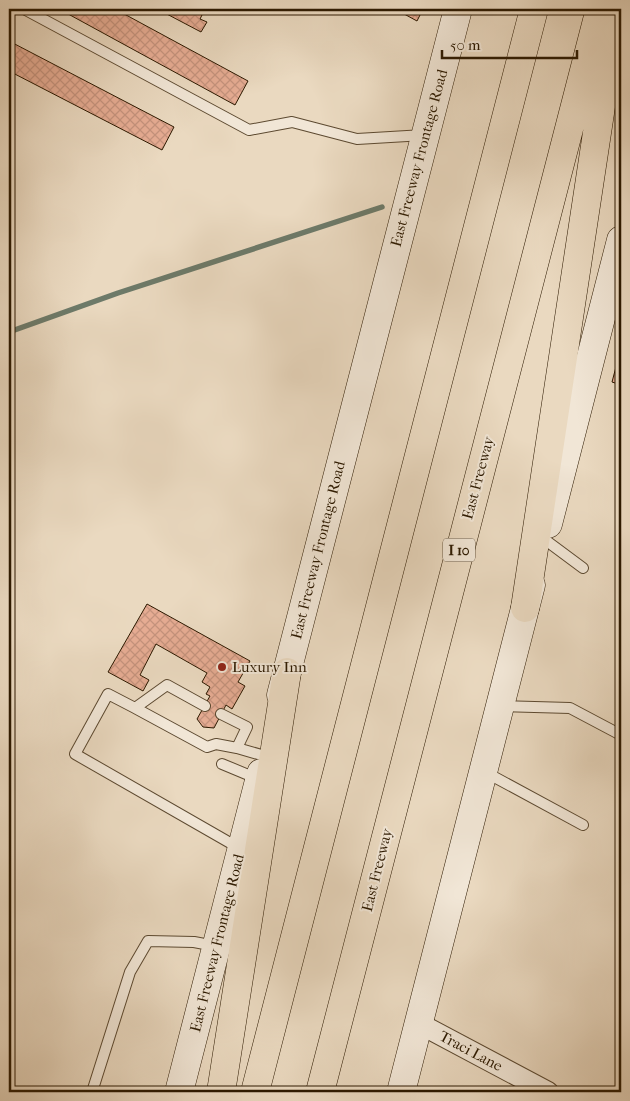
<svg xmlns="http://www.w3.org/2000/svg" width="630" height="1101" font-family="'IM FELL French Canon',serif">
	<style>
		.lines { fill: none; stroke-linecap: round; stroke-linejoin: round }
		.stream { stroke: #6d7a69; stroke-width: 5.5 }
		.building { fill: url(#building-cross-hatch); stroke: #2c1900 }
		.service-casing { stroke: #5c4930; stroke-width: 12 }
		.minor-casing { stroke: #5c4930; stroke-width: 22 }
		.secondary-casing { stroke: #2c1900; stroke-width: 29 }
		.motorway-casing { stroke: #2c1900; stroke-width: 29 }
		.service { stroke: #f1e6d6; stroke-width: 10 }
		.minor { stroke: #f1e6d6; stroke-width: 20 }
		.secondary { stroke: #f1e6d6; stroke-width: 28 }
		.motorway { stroke: #ead9c0; stroke-width: 28 }
		.poi-dot { fill: #8f2418; stroke: #f1e6d6; stroke-width: 2 }
		.labels { text-anchor: middle; dominant-baseline: central; stroke-width: 4; stroke-linejoin: round; paint-order: stroke }
		.shield { fill: #f1e6d6; stroke: #675640; stroke-width: 1 }
		.shield-label { font-size: 14px; font-weight: bold; fill: #2c1900 }
		.street-label { font-size: 15px; fill: #2c1900; stroke: #f1e6d6 }
		.poi-label { font-size: 15px; fill: #2c1900; stroke: #f1e6d6; text-anchor: start }
	</style>
	<defs>
		<pattern id="building-cross-hatch" width="8" height="8" patternUnits="userSpaceOnUse" patternTransform="scale(1.25)"><rect width="8" height="8" fill="#e6ac93"/><path d="M0 0l8 8M0 8l8-8" fill="none" stroke="#c5937d"/></pattern>
	</defs>
	<rect width="100%" height="100%" fill="#ead9c0"/>
	<filter id="stains"><feTurbulence type="fractalNoise" baseFrequency=".004" numOctaves="4"/><feColorMatrix values="0 0 0 0 .2 0 0 0 0 .09 0 0 0 0 .02 0 0 0 .5 -.17"/></filter>
	<radialGradient id="worn" r=".72"><stop offset=".6" stop-color="#630" stop-opacity="0"/><stop offset="1" stop-color="#630" stop-opacity=".3"/></radialGradient>
	<g class="lines">
		<path class="stream" d="M9,332L118,293L382,207"/>
	</g>
	<path class="building" d="M59,9H115L248,81L235,105Z
		M165,9H205L200,19L207,22L201,32L163,12Z
		M395,9H423L417,21Z
		M9,41L174,127L162,150L9,71Z
		M621,348V385L612,382Z
		M147,604L250,661L238,682L245,686L232,709L226,705L214,728L203,727L197,719L210,696L206,694L210,687L202,682L207,673L156,644L140,675L149,680L143,691L108,672Z"/>
	<g class="lines">
		<g class="service-casing">
			<path id="service" d="M24,9L249,130L292,122L357,139L424,135
				M544,539L583,568
				M205,706L167,685L135,708L108,694L75,754L239,848
				M501,706L570,708L621,735
				M135,708L207,747L216,744L237,748
				M221,714L247,727L237,748L265,756
				M222,764L258,779
				M485,772L583,825
				M92,1092L130,972L148,941L194,942L215,946"/>
		</g>
		<g class="minor-casing">
			<path id="minor" d="M420,1024L548,1092"/>
		</g>
		<g class="secondary-casing">
			<path id="secondary" d="M548,524L621,240
				M281,695L458,9
				M179,1092L261,773
				M401,1092L531,585"/>
		</g>
		<g class="motorway-casing">
			<path id="motorway" d="M525,608L615,14
				M221,1092L287,672
				M255,1092L534,9
				M320,1092L600,9"/>
		</g>
		<use href="#service" class="service"/>
		<use href="#minor" class="minor"/>
		<use href="#secondary" class="secondary"/>
		<use href="#motorway" class="motorway"/>
	</g>
	<circle class="poi-dot" cx="222" cy="667" r="5"/>
	<g class="labels">
		<rect class="shield" x="443" y="538.5" width="32" height="23" rx="4"/>
		<g class="shield-label">
			<text x="459" y="550">I 10</text>
		</g>
		<g class="street-label">
			<text transform="translate(419 158) rotate(-75)">East Freeway Frontage Road</text>
			<text transform="translate(478 478) rotate(-75)">East Freeway</text>
			<text transform="translate(318 550) rotate(-76)">East Freeway Frontage Road</text>
			<text transform="translate(377 870) rotate(-76)">East Freeway</text>
			<text transform="translate(217 943) rotate(-76)">East Freeway Frontage Road</text>
			<text transform="translate(471 1051) rotate(28)">Traci Lane</text>
		</g>
		<g class="poi-label">
			<text x="232" y="667">Luxury Inn</text>
		</g>
	</g>
	<rect width="630" height="1101" fill="none" stroke="#ead9c0" stroke-width="30"/>
	<rect x="10" y="10" width="610" height="1081" fill="none" stroke="#2c1900" stroke-width="2.5"/>
	<rect x="15" y="15" width="600" height="1071" fill="none" stroke="#2c1900"/>
	<path d="M442 50v8h135v-8" fill="none" stroke="#2c1900" stroke-width="2.5"/>
	<text x="450" y="50" font-size="15" fill="#2c1900" stroke="#f1e6d6" stroke-width="4" paint-order="stroke">50 m</text>
	<rect width="100%" height="100%" filter="url(#stains)"/>
	<rect width="100%" height="100%" fill="url(#worn)"/>
</svg>
